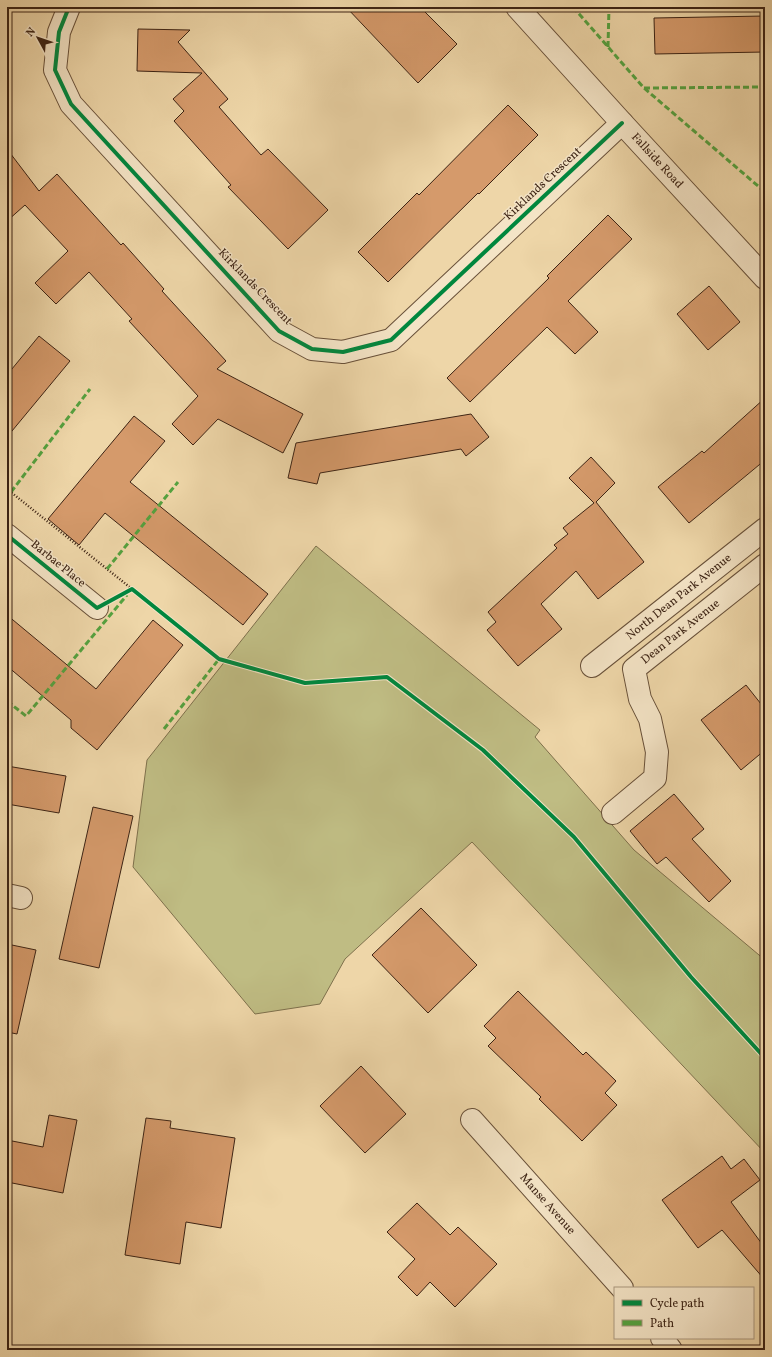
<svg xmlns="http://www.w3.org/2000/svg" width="772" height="1357" font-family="Vollkorn,serif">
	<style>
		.green { fill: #bfbc83; stroke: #7e704c }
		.building { fill: #d59a6b; stroke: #3c2314 }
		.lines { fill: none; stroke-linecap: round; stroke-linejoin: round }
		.minor-casing { stroke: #685039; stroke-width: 24 }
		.path { stroke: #3c2314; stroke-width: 2.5; stroke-dasharray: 1 2; stroke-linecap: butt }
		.minor { stroke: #f4e4c6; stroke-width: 22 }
		.quiet { stroke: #54a23f; stroke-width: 3; stroke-dasharray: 6 3; stroke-linecap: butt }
		.cycleway-casing { stroke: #f4e4c6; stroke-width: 6 }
		.cycleway { stroke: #00873e; stroke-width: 4 }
		.labels { text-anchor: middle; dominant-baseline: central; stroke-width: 3; stroke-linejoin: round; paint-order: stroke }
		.street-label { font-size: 12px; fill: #3c2314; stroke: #f4e4c6 }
	</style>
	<rect width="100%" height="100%" fill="#eed6a8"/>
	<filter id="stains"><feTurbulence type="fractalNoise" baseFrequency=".005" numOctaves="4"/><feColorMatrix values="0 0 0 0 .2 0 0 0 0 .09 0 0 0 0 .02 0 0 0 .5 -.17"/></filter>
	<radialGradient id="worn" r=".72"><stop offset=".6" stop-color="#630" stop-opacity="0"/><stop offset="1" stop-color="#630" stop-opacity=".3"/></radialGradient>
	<path class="green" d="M316,546L540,730L535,737L634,850L765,960V1153L472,842L345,959L320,1004L255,1014L133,867L147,760Z"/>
	<path class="building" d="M346,7H420L457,44L418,83Z
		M765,16V52L655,54L654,18Z
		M138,29L190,30L178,42L228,99L219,107L261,155L268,149L328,210L288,249L228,187L231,185L174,121L184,111L173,99L202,73L137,71Z
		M508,105L538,135L479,194L478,193L388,282L358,252L417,193L419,195Z
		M7,149L39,191L57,174L121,245L123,243L164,289L162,291L226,361L217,369L303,414L283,453L218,419L193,445L172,424L198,396L129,321L132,319L89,272L56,304L35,283L68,251L25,205L7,221Z
		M608,215L632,239L568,301L598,332L575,354L547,327L470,402L447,378L549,278L547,276Z
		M709,286L740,322L708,350L677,314Z
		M39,336L70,361L7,437V375Z
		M765,398V460L689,523L658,487L702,451L704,453Z
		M471,414L489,437L466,456L461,449L320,473L317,484L288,478L296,443Z
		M134,416L165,441L130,482L268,594L243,625L105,513L79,545L48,519Z
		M591,457L615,483L596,502L644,562L598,599L576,571L541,604L562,629L518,666L487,630L496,622L488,612L557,548L554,545L568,534L563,528L594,503L569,478Z
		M7,615L96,689L153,620L183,645L97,750L71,728V720L7,666Z
		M746,685L765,709V750L741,770L701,720Z
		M7,766L66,776L59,813L7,804Z
		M674,794L704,829L692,839L731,881L709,902L666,857L657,864L630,831Z
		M93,807L133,816L99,968L59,959Z
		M421,908L477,965L428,1013L372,955Z
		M7,944L36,950L17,1034L7,1032Z
		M518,991L583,1055L586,1052L616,1081L605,1093L617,1105L582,1141L539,1099L541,1097L488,1046L496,1038L484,1026Z
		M361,1066L406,1114L365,1153L320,1106Z
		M49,1115L77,1120L63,1193L7,1182V1140L43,1147Z
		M146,1118L171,1121L170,1128L235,1138L221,1228L186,1222L180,1264L125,1255Z
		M722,1156L731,1169L744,1159L760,1180L731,1202L765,1248L764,1279L722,1230L698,1248L662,1200Z
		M417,1203L450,1235L458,1227L497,1264L455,1307L430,1282L417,1296L398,1277L415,1259L387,1232Z"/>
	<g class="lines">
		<g class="minor-casing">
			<g id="minor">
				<path d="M69,7L59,32L55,70L71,104L279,331L312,349L343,352L391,340L622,123"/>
				<path id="s1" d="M517,7L622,123L765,278"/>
				<path d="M7,535L97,608"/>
				<path id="s2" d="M592,666L765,529"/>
				<path id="s3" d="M613,813L655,778L657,752L650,719L640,699L634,669L765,565"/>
				<path d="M7,895L21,898"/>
				<path id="s4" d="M472,1120L622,1288"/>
				<path d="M662,1338L671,1350"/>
			</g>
		</g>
		<path class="path" d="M7,489L132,589"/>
		<use href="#minor" class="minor"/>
		<path class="quiet" d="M573,7L644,88L765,192
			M608,47L609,7
			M644,88L765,87
			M11,492L90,389
			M107,569L178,482
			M7,701L26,716L127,595
			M164,729L219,659"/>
		<g class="cycleway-casing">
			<path id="cycleway" d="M69,7L59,32L55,70L71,104L279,331L312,349L343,352L391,340L622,123
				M7,535L97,608L132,589L219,659L305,683L387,677L483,750L574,837L691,977L765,1058"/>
		</g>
		<use href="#cycleway" class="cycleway"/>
	</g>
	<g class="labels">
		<g class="street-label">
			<text stroke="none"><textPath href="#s1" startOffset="208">Fallside Road</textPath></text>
			<text transform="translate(543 184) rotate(-43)">Kirklands Crescent</text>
			<text transform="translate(255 287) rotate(46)">Kirklands Crescent</text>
			<text transform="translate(58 564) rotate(39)">Barbae Place</text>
			<text stroke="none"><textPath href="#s2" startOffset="111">North Dean Park Avenue</textPath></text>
			<text stroke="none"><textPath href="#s3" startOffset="227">Dean Park Avenue</textPath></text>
			<text stroke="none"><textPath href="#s4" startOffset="113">Manse Avenue</textPath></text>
		</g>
	</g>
	<rect width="772" height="1357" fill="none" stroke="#eed6a8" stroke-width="24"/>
	<rect x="8" y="8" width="756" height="1341" fill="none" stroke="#3c2314" stroke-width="2"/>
	<rect x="12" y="12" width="748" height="1333" fill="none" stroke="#3c2314"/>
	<rect x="614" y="1287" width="140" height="52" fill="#f4e4c6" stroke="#aa977f"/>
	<rect x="622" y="1300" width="20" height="6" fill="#00873e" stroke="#aa977f"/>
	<text x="650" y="1307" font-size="12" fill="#3c2314">Cycle path</text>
	<rect x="622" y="1320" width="20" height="6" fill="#54a23f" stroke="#aa977f"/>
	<text x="650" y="1327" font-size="12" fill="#3c2314">Path</text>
	<g transform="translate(38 38) rotate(310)" stroke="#f4e4c6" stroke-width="3" paint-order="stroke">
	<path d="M0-3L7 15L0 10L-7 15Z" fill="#3c2314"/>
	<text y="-6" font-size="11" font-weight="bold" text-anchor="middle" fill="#3c2314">N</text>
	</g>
	<rect width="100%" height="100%" filter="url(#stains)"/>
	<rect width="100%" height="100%" fill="url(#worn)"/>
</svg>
